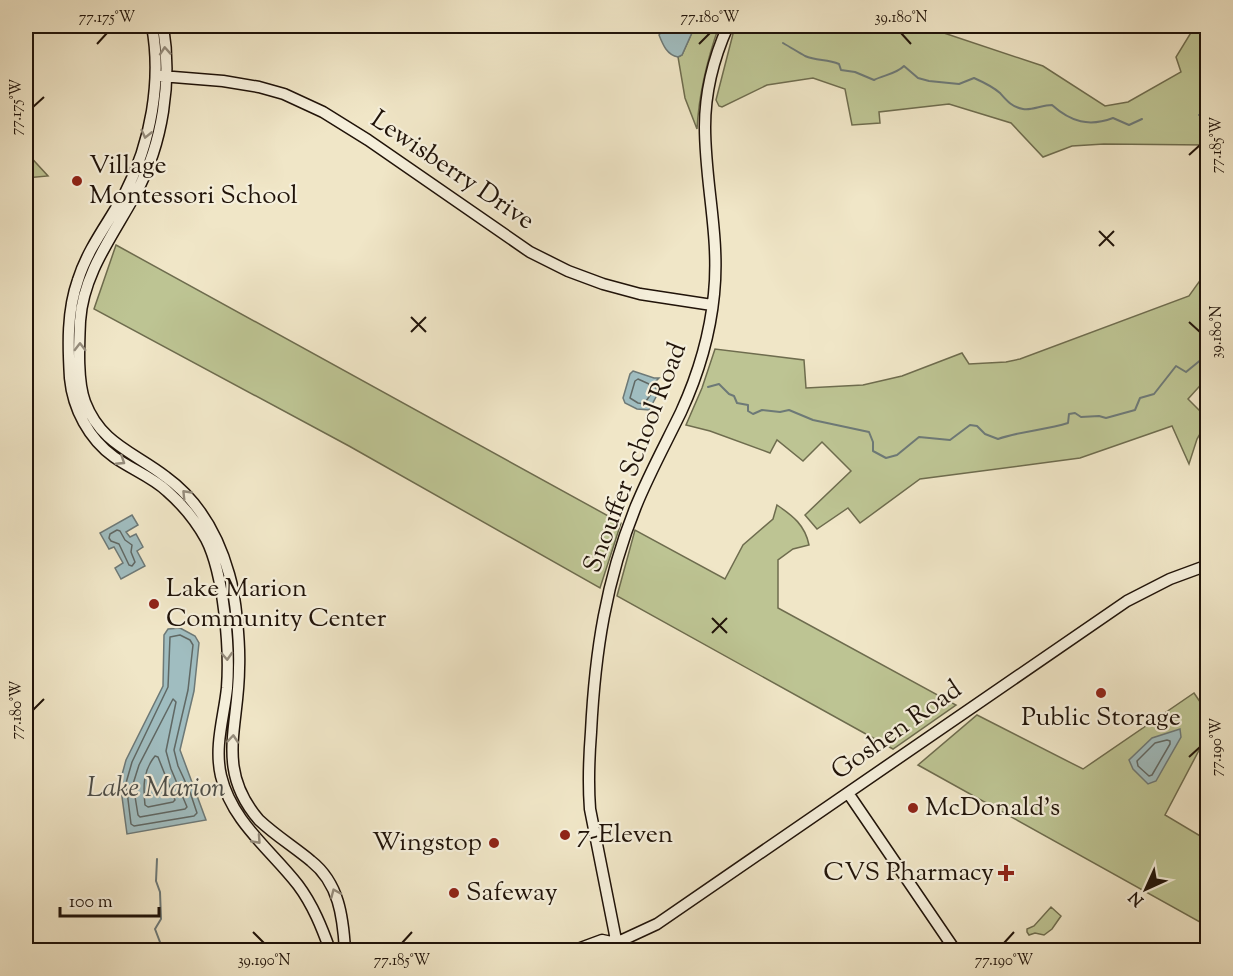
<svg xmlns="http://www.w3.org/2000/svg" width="1233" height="976" font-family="'Sorts Mill Goudy',serif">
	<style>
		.green { fill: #bdc493; stroke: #6e6c4e; stroke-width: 1.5 }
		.water { fill: #a0bdc0; stroke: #6d7977; stroke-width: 1.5 }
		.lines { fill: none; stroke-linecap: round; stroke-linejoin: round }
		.shore { stroke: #606864; stroke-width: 1.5 }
		.stream { stroke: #6d7977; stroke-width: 2 }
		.secondary-casing { stroke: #201309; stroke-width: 13 }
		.secondary { stroke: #f5efdb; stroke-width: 10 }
		.oneway { stroke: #958c7c }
		.ticks { fill: none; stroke: #201309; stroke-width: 2 }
		.poi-dot { fill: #8f2418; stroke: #f5efdb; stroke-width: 2 }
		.labels { text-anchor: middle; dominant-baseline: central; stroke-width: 4.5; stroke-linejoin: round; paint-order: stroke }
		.poi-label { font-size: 26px; fill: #201309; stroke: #f5efdb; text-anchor: start }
		.street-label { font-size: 26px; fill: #201309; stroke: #f5efdb }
		.water-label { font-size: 27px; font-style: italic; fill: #4d4e49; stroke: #f5efdb }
		.neatline { fill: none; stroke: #201309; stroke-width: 2 }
		.ticks-label { font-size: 15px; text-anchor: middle; fill: #201309 }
	</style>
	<rect width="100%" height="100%" fill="#f0e6c7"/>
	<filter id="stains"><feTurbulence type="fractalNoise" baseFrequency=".00333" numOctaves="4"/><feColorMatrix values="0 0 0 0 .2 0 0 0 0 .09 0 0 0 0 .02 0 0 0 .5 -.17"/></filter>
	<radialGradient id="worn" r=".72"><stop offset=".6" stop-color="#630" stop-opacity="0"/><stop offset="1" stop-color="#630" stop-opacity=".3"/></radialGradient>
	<path class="green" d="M695,26H719C707,60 699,92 697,129L685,98L678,57L682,55Z
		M735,26H882L938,31L1043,66L1105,106L1128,102L1181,72L1176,57L1195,26H1207V48L1205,55L1208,58L1207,145L1104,144L1072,146L1043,157L1011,123L949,104L879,112L880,123L852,125L845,89L813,78L767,85L722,107L719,106L716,100Z
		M26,152L48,176L26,178Z
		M116,245L621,523L600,588L349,446L94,309Z
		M1207,259V378L1188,399L1207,418V422L1197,439L1189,464L1172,426L1080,458L920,479L860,523L848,508L817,529L805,515L851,471L822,442L803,461L777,440L770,453L710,431L686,425L702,388L715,349L804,360L806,388L863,385L902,376L962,353L969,364L1006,362L1020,359L1189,296L1204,275Z
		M777,505C793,516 805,525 809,545L793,549L778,560V608L956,705L893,749L617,596L635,530L725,579L743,545L773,519Z
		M1194,693L1207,712V735L1165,815L1207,840V926L918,765L977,715L1083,769Z
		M1051,907L1061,916L1052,929L1044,935L1035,933L1029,935L1027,932V929L1034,926Z"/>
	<path class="water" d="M665,26H695L682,55L678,57C667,55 663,45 659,35Z
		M633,371L654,378H659L655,382L657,395L649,410L637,409L625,403L623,398L630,374Z
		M132,515L138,525L126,532L130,537L136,534L143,547L137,551L145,566L121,579L115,568L123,563L114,547L109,549L100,533Z
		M180,628L195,636L199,643L194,691L180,750L206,820L127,834L120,782L126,760L163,686L164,635L168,629Z
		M1180,729L1181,737L1156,781L1148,784L1133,769L1129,760L1152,738Z"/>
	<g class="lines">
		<path class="shore" d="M638,379L649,384L651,394L644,404L638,403L630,398L635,381Z
			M117,530L120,531L125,540L132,545L131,552L135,562L132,566L129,565L119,544L111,541L109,538L110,534Z
			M180,635L190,640L193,645L188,690L174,750L178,766L190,792L197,813L194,816L134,826L131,824L126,783L132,762L168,687L170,637Z
			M173,699L176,702L166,751L171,769L187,807L185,809L140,817L138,815L133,784L139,765Z
			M1167,740L1170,741V744L1152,775L1149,776L1138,766L1137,761L1155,743Z
			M155,756L158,757L175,800L173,802L148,807L145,805C143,786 143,771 155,756Z"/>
		<path class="stream" d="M783,43C790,47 798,52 805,56C817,61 827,59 839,64L841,70L855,72L874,80C884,75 896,74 904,66L918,78L929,81L959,84L974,78C983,82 992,86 1000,93C1007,101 1012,107 1023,109C1031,111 1042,105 1052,105C1071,122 1089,127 1113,118L1129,125L1142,119
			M1199,115L1208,117
			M708,387L719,384L729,394L734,396L737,403L748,405V411L753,414L762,410L780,412L789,410L813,420L869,432L873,442V451L886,458L897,455L919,437L950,440L970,425L977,426L985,434L998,439C1021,431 1045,430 1068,423L1069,414L1075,413L1081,417L1099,416L1106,418L1135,410L1140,398L1154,394L1176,366L1186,372L1208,354
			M157,859L156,881L160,892L161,919L155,929L163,950"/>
		<g class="secondary-casing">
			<path id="secondary" d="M152,26C162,80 151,143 125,193C109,222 88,248 78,280C67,311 68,345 70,378C73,409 89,439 114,457C131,469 152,477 167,491C183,505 196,521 206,539C224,574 230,649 227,688C224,717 214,746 221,776C232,822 270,849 298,885C313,905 322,928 330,950
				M163,26C172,81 163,143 136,193C114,234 83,273 80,321C79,344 77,381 85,402C101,444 134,452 166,477C199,501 218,535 229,574C236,597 240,644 239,668C239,727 215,769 259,820C275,835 294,847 311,861C339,883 343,917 345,950
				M161,76L223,81L259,87L284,94L323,112L368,140L530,252L568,271L603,284L640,294L712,305
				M848,793L955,950
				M575,950L602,940L616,943
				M608,950L616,943L657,924L1127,601L1170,579L1208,565
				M618,950L590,809C588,783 589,758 591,732C595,652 606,580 636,506C649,474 666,443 681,412C698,375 710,335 714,294C720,236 705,184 705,127C705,92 714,57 728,26"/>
		</g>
		<use href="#secondary" class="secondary"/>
	</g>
	<defs><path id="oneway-chevron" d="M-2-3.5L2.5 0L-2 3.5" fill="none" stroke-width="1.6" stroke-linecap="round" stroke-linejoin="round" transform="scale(1.5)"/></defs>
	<g class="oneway">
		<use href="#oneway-chevron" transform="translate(165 51) rotate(-94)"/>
		<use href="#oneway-chevron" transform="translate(146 134) rotate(103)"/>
		<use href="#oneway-chevron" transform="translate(80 347) rotate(-90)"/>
		<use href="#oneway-chevron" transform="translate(121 461) rotate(33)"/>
		<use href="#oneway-chevron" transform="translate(186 494) rotate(-134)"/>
		<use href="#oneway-chevron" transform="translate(227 656) rotate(87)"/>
		<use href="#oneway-chevron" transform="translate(233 739) rotate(-85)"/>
		<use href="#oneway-chevron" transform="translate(257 840) rotate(48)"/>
		<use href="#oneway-chevron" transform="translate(335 893) rotate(-113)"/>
	</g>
	<path class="ticks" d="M901,33L911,44M97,44L107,33M699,44L710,33M33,107L44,97M1189,155L1200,145M1099,231L1114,246M1099,246L1114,231M411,317L426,332M1189,322L1200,332M411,332L426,317M712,618L727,633M712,633L727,618M33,710L44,699M1189,757L1200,747M253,932L264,943M402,943L412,932M1004,943L1014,932"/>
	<g class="poi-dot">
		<circle cx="77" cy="181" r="6"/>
		<circle cx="154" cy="604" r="6"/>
		<circle cx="1101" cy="693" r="6"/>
		<circle cx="913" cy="808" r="6"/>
		<circle cx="565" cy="835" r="6"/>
		<circle cx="494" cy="843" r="6"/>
		<path d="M1003 864h6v6h6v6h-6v6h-6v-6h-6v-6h6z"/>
		<circle cx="454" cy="893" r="6"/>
	</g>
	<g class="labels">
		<g class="poi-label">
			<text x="89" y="166">Village<tspan x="89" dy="30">Montessori School</tspan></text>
			<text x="166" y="589">Lake Marion<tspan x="166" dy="30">Community Center</tspan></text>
			<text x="1101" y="718" text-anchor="middle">Public Storage</text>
			<text x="925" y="808">McDonald's</text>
			<text x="577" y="835">7-Eleven</text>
			<text x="482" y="843" text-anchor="end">Wingstop</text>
			<text x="994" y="873" text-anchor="end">CVS Pharmacy</text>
			<text x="466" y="893">Safeway</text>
		</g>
		<g class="street-label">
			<text transform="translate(452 171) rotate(34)">Lewisberry Drive</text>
			<text transform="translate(636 458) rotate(-69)">Snouffer School Road</text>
			<text transform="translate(897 731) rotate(-35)">Goshen Road</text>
		</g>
		<g class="water-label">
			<text x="156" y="789">Lake Marion</text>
		</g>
	</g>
	<rect width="1233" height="976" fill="none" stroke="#f0e6c7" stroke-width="66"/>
	<g transform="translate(1146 889) rotate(225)" stroke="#f5efdb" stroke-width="4.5" paint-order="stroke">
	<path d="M0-4.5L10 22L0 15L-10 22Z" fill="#201309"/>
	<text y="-9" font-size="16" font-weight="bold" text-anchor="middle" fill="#201309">N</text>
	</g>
	<path d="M60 907v9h99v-9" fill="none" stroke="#201309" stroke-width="3"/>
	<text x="69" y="907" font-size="18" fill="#201309" stroke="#f5efdb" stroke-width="4.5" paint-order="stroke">100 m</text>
	<rect x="33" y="33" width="1167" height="910" class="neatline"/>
	<g class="ticks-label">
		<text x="107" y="22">77.175°W</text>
		<text x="710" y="22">77.180°W</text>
		<text x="901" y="22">39.180°N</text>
		<text transform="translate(16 107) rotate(-90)" y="5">77.175°W</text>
		<text transform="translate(1216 145) rotate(-90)" y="5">77.185°W</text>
		<text transform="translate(1216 332) rotate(-90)" y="5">39.180°N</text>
		<text transform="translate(16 710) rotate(-90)" y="5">77.180°W</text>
		<text transform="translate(1216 747) rotate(-90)" y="5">77.190°W</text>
		<text x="264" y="965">39.190°N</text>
		<text x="402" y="965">77.185°W</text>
		<text x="1004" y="965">77.190°W</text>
	</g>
	<rect width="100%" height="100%" filter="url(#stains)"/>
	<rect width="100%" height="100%" fill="url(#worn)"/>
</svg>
